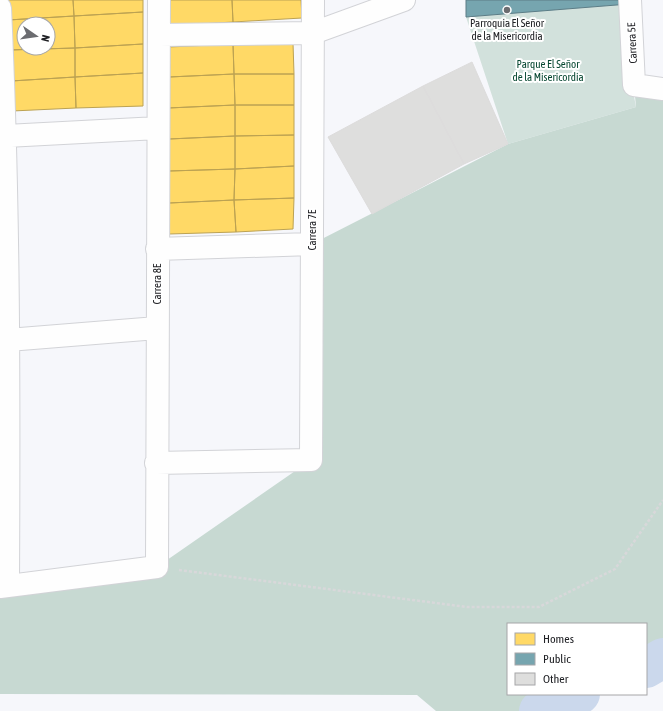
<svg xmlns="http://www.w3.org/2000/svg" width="663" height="711" font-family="'Asap Condensed',sans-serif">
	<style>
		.green { fill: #d2e1dc }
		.forest { fill: #c7d9d2 }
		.homes { fill: #ffd966; stroke: #bca252; fill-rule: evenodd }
		.public { fill: #76a5af; stroke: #5c7d86 }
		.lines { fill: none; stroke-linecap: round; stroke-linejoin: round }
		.river { stroke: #cbd8ec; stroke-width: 40 }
		.building { fill: #dededd; stroke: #dddcdc }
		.minor-casing { stroke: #d2d3d7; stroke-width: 24 }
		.path { stroke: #d8d8da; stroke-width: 2.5; stroke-dasharray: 3 2; stroke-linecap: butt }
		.minor { stroke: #fefefe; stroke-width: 22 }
		.poi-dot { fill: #6b6c70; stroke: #fff; stroke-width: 1.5 }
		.labels { text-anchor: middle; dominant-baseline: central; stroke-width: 4; stroke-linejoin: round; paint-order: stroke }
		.poi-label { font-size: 11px; fill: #202125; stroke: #fff }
		.street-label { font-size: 11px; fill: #202125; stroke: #fff }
		.park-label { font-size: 11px; fill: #054630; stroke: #fff }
	</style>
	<rect width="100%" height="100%" fill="#f6f7fb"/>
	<path class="green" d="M629,4L632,86L636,107L508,144L466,17Z"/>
	<path class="forest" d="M634,85L663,89V658L646,668V624H508V694H580L549,705L539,711H436L417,695L0,694V587L157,567L311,460L312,244L508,144L636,107Z"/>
	<path class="homes" d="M7,0H73L74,16L8,20Z
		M73,0H143V12L74,16Z
		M166,0H232L233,22L167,26Z
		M232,0H301L302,18L233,22Z
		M143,12V44L75,48L74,16Z
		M74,16L75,48L9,50L8,20ZM24,24H48V48H24Z
		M293,43L294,74H234L233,44Z
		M143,44V73L75,77V48Z
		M233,44L234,74L169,77V47Z
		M75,48V77L11,81L9,50Z
		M143,73V106L76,108L75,77Z
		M234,74H294V105H235Z
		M234,74L235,105L168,108L169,77Z
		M75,77L76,108L12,111L11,81Z
		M235,105H294V135L235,136Z
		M235,105V136L169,139L168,108Z
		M294,135V166L235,169V136Z
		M235,136V169L169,171V139Z
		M294,166V198L234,200L235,169Z
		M235,169L234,200L169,203V171Z
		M294,198L293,229L236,232L234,200Z
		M234,200L236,232L169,234V203Z"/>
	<path class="public" d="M466,0H629V4L466,17Z"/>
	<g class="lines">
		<path class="river" d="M646,668L663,658
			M539,711L549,705L580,694"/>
	</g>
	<path class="building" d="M472,62L508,144L464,164L423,86Z
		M423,86L464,164L372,214L328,137Z"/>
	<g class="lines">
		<g class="minor-casing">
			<path id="minor" d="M630,0L634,85L663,89
				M0,8C9,201 9,393 8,585
				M159,35L313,33L404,0
				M6,136L158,128
				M157,249L312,244
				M8,340L157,328
				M156,463L311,460L313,0
				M0,587L157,567L159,0"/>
		</g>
		<path class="path" d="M179,570L467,607H539L615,569L663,500"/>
		<use href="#minor" class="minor"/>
	</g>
	<circle class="poi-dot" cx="507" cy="10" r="4"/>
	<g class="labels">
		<g class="poi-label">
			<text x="507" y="23">Parroquia El Señor<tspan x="507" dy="13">de la Misericordia</tspan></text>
		</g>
		<g class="street-label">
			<text transform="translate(632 43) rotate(-93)">Carrera 5E</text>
			<text transform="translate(312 230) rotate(-90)">Carrera 7E</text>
			<text transform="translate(157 284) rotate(-90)">Carrera 8E</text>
		</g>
		<g class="park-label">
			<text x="548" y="64">Parque El Señor<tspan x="548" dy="13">de la Misericordia</tspan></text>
		</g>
	</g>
	<rect x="507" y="623" width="140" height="72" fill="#ffffff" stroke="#a6a6a8"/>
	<rect x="515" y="633" width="20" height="12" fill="#ffd966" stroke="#a6a6a8"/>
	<text x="543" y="643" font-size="12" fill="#202125">Homes</text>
	<rect x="515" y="653" width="20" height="12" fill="#76a5af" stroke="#a6a6a8"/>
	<text x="543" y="663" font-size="12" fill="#202125">Public</text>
	<rect x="515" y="673" width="20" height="12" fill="#dededd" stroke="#a6a6a8"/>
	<text x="543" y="683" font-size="12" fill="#202125">Other</text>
	<g transform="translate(36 36) rotate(103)"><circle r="19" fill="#ffffff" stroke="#a6a6a8"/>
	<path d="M0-3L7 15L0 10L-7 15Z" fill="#6b6c70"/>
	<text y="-6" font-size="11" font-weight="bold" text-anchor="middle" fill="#202125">N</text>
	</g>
</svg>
